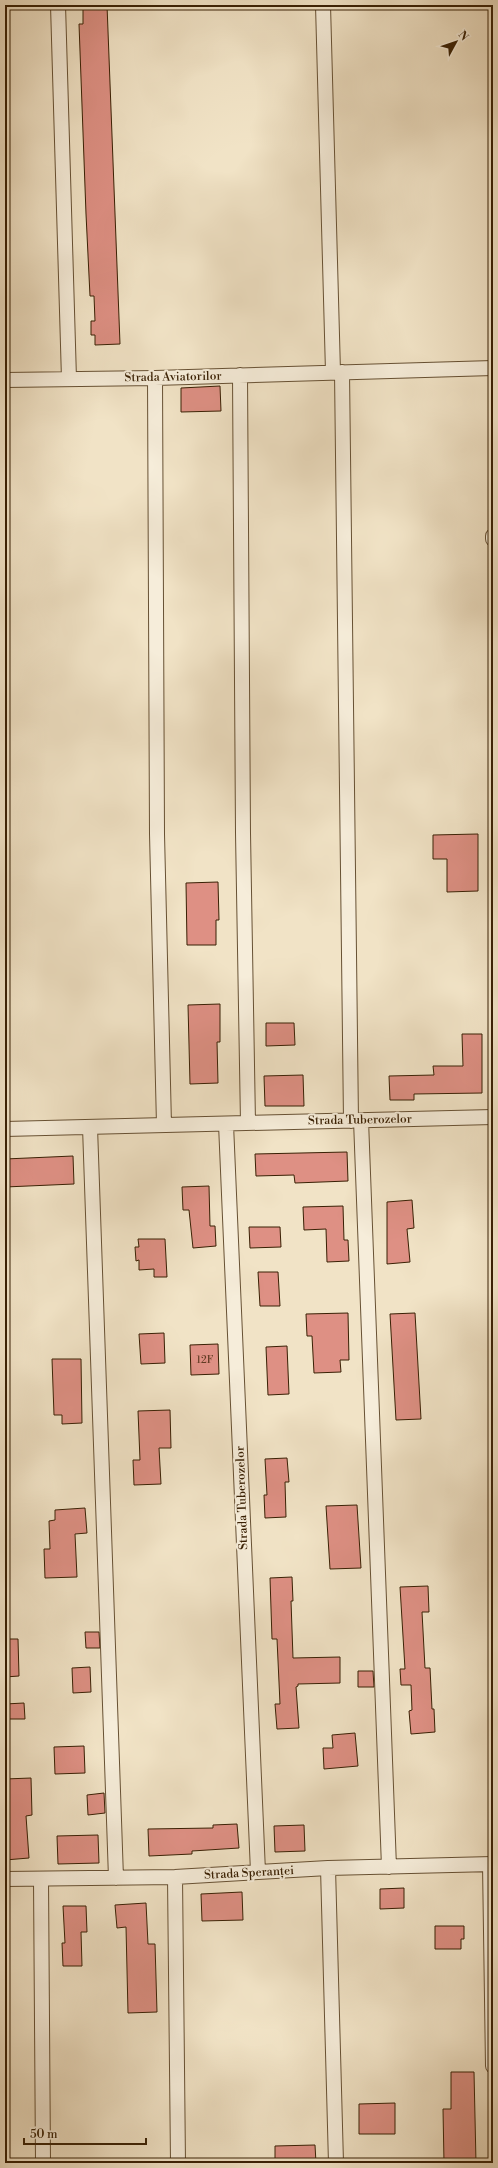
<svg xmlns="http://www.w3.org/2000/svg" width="498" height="2168" font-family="'Libre Bodoni',serif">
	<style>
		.building { fill: #de9084; stroke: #392004 }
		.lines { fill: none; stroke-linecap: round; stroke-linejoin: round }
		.minor-casing { stroke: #675134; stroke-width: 16 }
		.minor { stroke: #f6edda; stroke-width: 14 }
		.labels { text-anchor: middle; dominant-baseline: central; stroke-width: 4; stroke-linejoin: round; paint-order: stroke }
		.number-label { font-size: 10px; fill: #623c24 }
		.street-label { font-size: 12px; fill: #392004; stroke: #f6edda }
	</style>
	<rect width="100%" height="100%" fill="#f1e3c6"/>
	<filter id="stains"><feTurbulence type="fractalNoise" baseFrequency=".005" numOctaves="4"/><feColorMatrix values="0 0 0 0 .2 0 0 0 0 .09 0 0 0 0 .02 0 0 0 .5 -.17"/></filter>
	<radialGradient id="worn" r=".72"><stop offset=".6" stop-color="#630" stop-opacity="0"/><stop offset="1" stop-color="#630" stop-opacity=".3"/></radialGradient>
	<path class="building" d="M83,5H107L120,344L95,345V335H91V321H95L94,296H90L86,214L79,24H83Z
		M220,386L221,411L181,412V388Z
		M478,834V891L447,892V859H433V835Z
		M218,882L219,920H216V945H187L186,883Z
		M220,1004V1042H217L218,1083L190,1084L188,1005Z
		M266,1023H294L295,1045L266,1046Z
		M462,1034H482V1093L414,1094V1100H390L389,1076L434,1075L433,1066H463Z
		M303,1075L304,1106H265L264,1076Z
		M347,1152L348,1181L295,1183L294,1175L256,1176L255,1154Z
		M73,1156L74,1184L5,1187V1159Z
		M209,1186L210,1226H215L216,1246L193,1248L189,1210H183L182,1187Z
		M412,1200L414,1228L407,1229L410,1262L387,1264V1202Z
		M343,1206L344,1240H348L349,1261L327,1262L326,1229L304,1230L303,1207Z
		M249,1227H280L281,1247L250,1248Z
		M138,1239H165L167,1277H154V1269L139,1270V1260L136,1261L135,1247H139Z
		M258,1272H278L280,1306H260Z
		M348,1313L349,1360H340L341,1372L314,1373L312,1336H307L306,1314Z
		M415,1313L421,1419L396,1420L390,1314Z
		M164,1333L165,1363L141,1364L139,1334Z
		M218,1344L219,1374L191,1375L190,1345Z
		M287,1346L289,1394L268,1395L266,1347Z
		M52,1359H81L82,1423L62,1424V1415H54Z
		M170,1410L171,1448H159L161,1484L134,1485L133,1460H140L138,1411Z
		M287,1458L289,1482H285L286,1517L265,1518L264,1495H267L265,1459Z
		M357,1505L361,1568L330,1569L326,1506Z
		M85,1508L87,1533L75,1534L77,1577L45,1578L44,1549H50L49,1521L55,1520V1510Z
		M292,1577L293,1601H291L293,1658L340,1657V1683L298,1684V1686L296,1687L299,1728L277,1729L275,1704H280L277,1639H272L270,1578Z
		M428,1586L429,1612H422L425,1668H430L432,1709H434L435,1732L411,1734L409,1711L412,1710L411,1685H401L400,1669H405L400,1587Z
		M85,1632H99L100,1648H86Z
		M5,1639H18L19,1676L5,1677Z
		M90,1667L91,1692L73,1693L72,1668Z
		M358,1671H373L374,1687H358Z
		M24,1703L25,1719H5V1704Z
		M355,1733L358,1766L324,1769L323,1748H333L332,1735Z
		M84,1746L85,1773L55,1774L54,1747Z
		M31,1778L32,1815L26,1816L29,1858L5,1860V1779Z
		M104,1793L105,1813L88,1815L87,1795Z
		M237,1824L239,1848L192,1851V1854L149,1856L148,1829L213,1828V1825Z
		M304,1825L305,1851L275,1852L274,1826Z
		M98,1835L99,1863L58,1864L57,1836Z
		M404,1888V1908L380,1909V1889Z
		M242,1892L243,1920L202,1921L201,1894Z
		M146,1903L148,1944H155L157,2012L128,2013L126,1927L117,1928L115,1905Z
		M63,1906H86L87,1932H81L82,1966H63L62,1943H65Z
		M435,1926H464V1939H461V1949H435Z
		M451,2072H474L476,2163H444L443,2109H451Z
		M395,2103V2134H359V2104Z
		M315,2145L316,2163H275V2146Z"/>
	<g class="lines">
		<g class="minor-casing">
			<path id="minor" d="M58,5L69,379
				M323,5L333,372
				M342,372L351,1121
				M240,375L243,833L248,1123
				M155,378L157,834L164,1125
				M5,380L155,378L493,368
				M493,536V539
				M361,1120L389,1867
				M226,1124L258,1872
				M90,1127L116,1878
				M5,1129L493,1117
				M490,1864L493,2066
				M328,1868L336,2163
				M175,1877L178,2163
				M5,1879L175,1877L328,1868L493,1864
				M41,1879L43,2163"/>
		</g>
		<use href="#minor" class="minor"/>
	</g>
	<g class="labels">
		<g class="number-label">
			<text x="205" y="1360">12F</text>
		</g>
		<g class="street-label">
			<text transform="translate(173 377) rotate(-1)">Strada Aviatorilor</text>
			<text transform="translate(360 1120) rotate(-1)">Strada Tuberozelor</text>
			<text transform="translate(242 1498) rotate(-92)">Strada Tuberozelor</text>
			<text transform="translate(249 1873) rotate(-3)">Strada Speranței</text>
		</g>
	</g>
	<rect width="498" height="2168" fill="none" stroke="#f1e3c6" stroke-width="20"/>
	<rect x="6" y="6" width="486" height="2156" fill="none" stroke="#392004" stroke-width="2"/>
	<rect x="10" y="10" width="478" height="2148" fill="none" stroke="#392004"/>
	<g transform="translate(456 42) rotate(50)" stroke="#f6edda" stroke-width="3" paint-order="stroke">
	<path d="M0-3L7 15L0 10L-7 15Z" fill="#392004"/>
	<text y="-6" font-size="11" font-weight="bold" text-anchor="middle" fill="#392004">N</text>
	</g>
	<path d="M24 2138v6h122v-6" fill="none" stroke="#392004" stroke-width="2"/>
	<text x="30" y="2138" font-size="12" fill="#392004" stroke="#f6edda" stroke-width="3" paint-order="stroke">50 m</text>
	<rect width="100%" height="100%" filter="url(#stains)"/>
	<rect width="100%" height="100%" fill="url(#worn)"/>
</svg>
